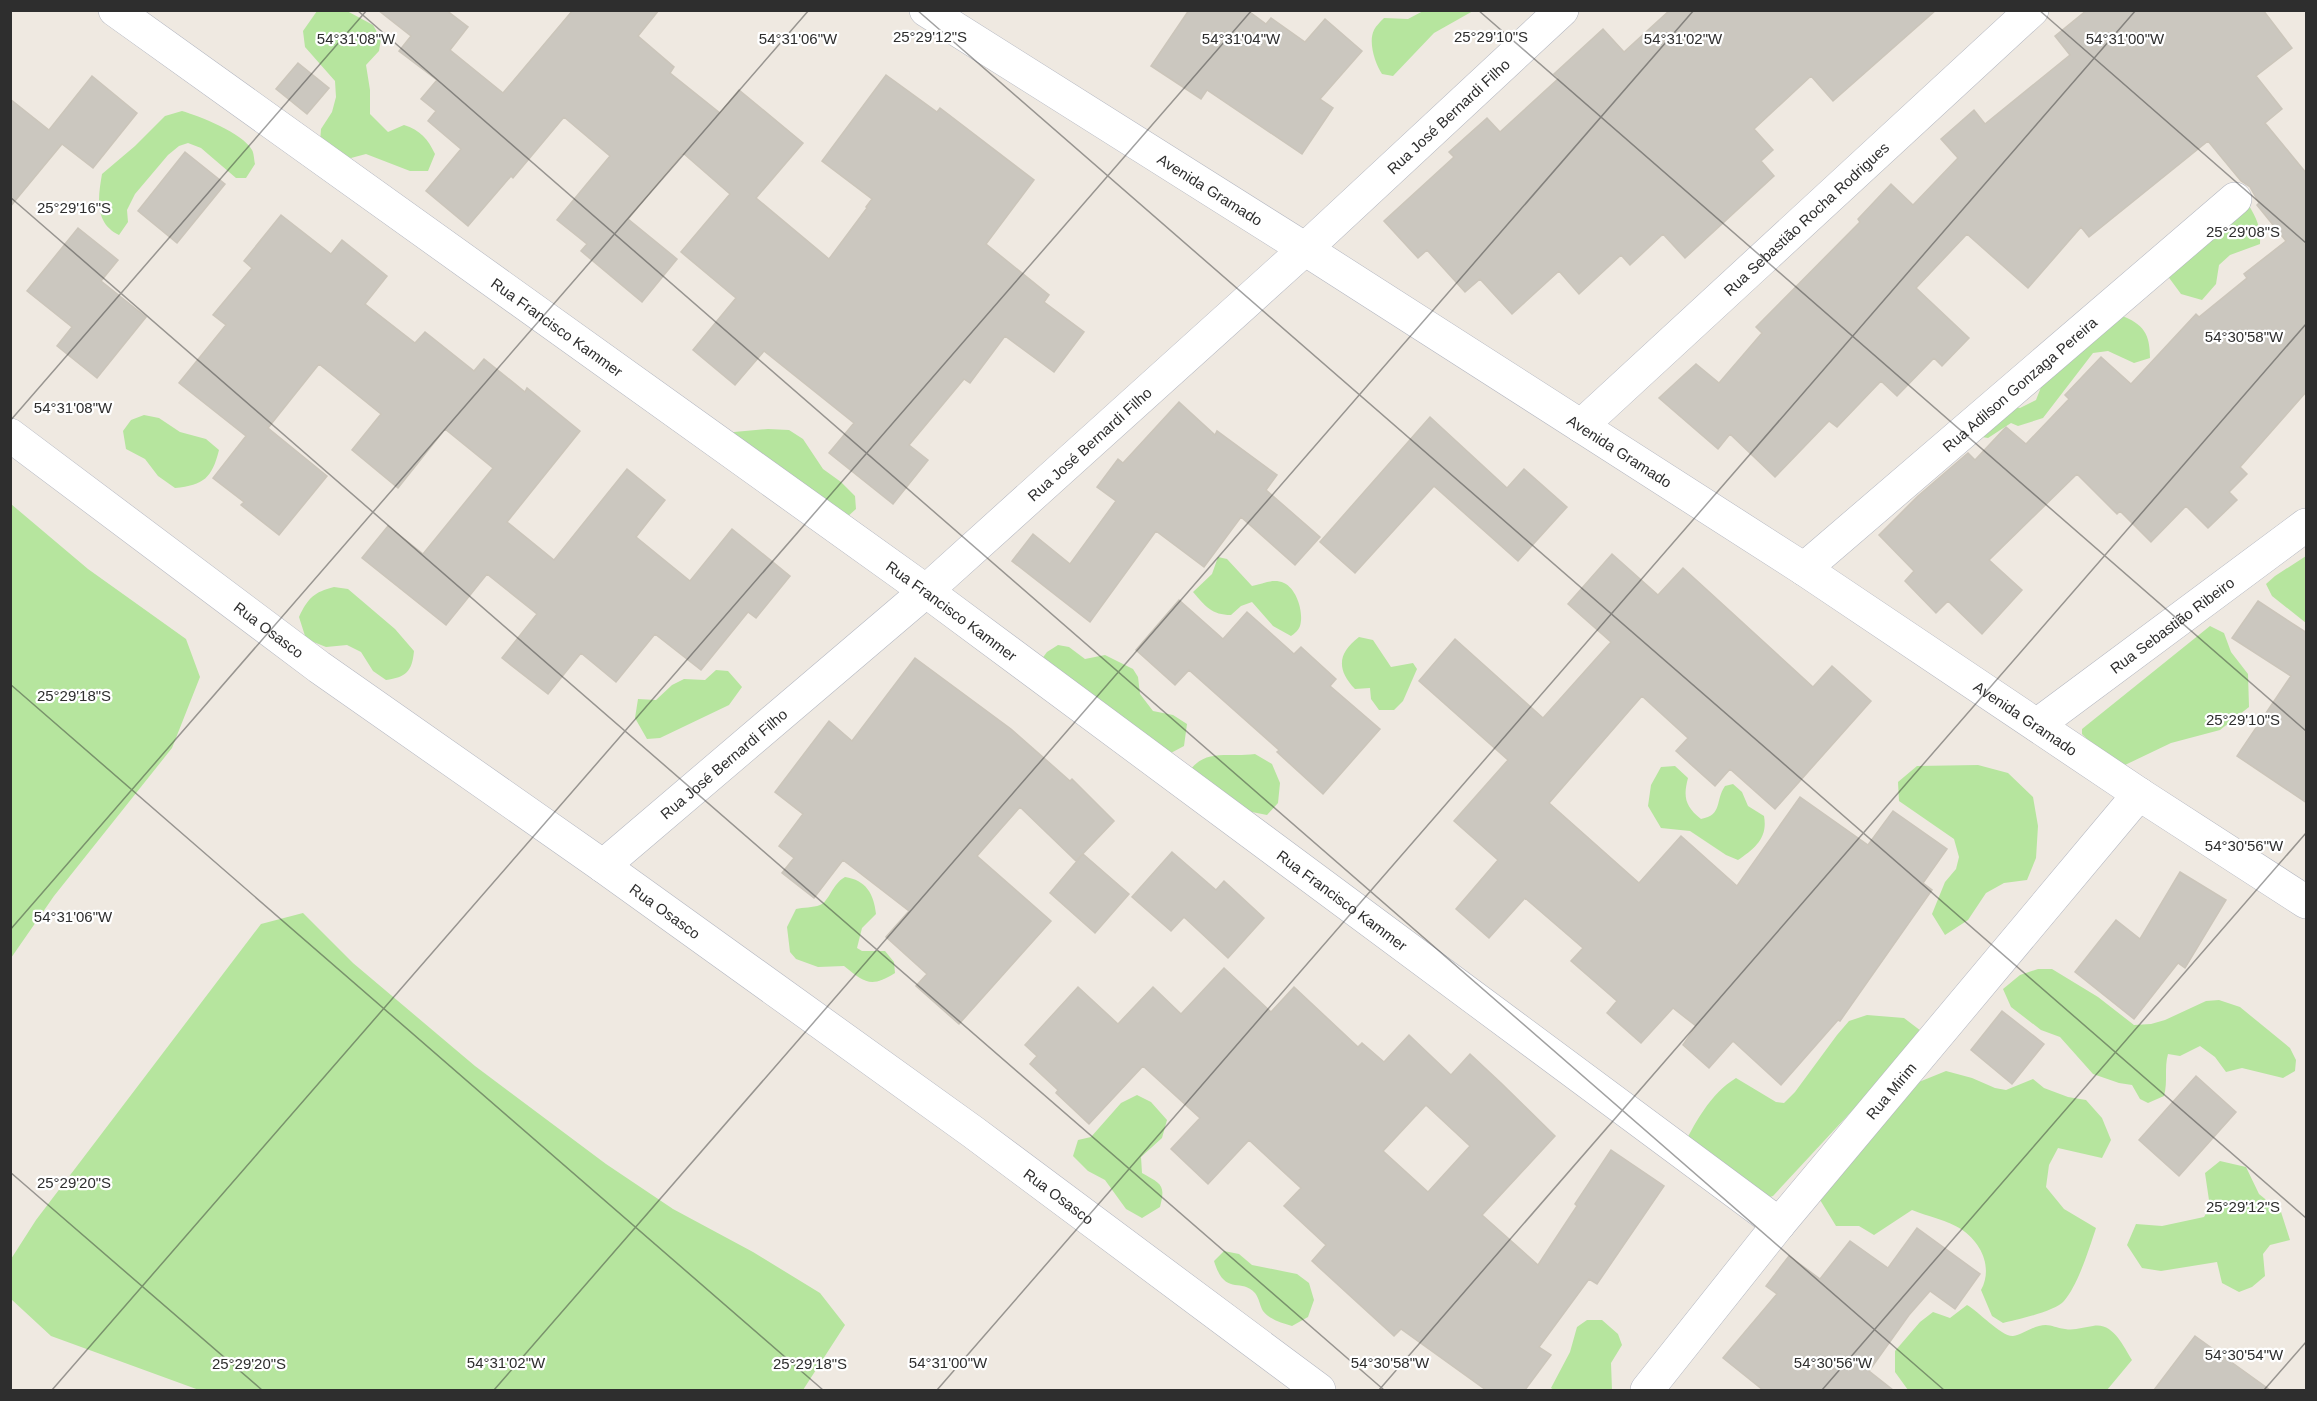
<svg xmlns="http://www.w3.org/2000/svg" width="2317" height="1401" font-family="Helvetica,sans-serif">
	<style>
		.green { fill: #b6e59e }
		.building { fill: #cbc7bf; stroke: #cbc5ba; stroke-width: 1.5; fill-rule: evenodd }
		.lines { fill: none; stroke-linecap: round; stroke-linejoin: round }
		.minor-casing { stroke: #b4b7c1; stroke-width: 34 }
		.tertiary-casing { stroke: #b4b7c1; stroke-width: 34 }
		.minor { stroke: #fff; stroke-width: 33 }
		.tertiary { stroke: #fff; stroke-width: 33 }
		.ticks { fill: none; stroke: #2e2e2e; stroke-width: 1.5; stroke-opacity: 0.45 }
		.labels { text-anchor: middle; dominant-baseline: central; stroke-width: 4.5; stroke-linejoin: round; paint-order: stroke }
		.street-label { font-size: 15px; fill: #2e2e2e; stroke: #fff }
		.ticks-label { font-size: 15px; text-anchor: middle; fill: #2e2e2e; stroke: #fff; stroke-width: 4.5; stroke-linejoin: round; paint-order: stroke }
	</style>
	<rect width="100%" height="100%" fill="#efe9e1"/>
	<path class="green" d="M1425,10L1473,11L1434,33L1393,76L1382,74C1375,63 1368,42 1374,30C1376,26 1381,21 1384,18L1408,19Z
		M317,11H347L373,25L381,39L379,51L366,65L370,90V114L388,132L404,125C420,130 428,139 435,154L428,171H410L366,154L351,158L334,154L320,142L321,129L332,112L336,97L335,81L305,47L303,31Z
		M182,111C199,116 243,133 252,150C254,153 254,160 255,164L246,178H236L201,148L188,143L179,146L168,155L135,194L127,210L128,222L119,235C94,223 98,197 102,174L135,146L165,116Z
		M2244,198C2255,215 2261,224 2260,244L2230,255L2219,265L2216,284L2202,300L2181,294L2167,275Z
		M2120,315C2144,324 2150,334 2150,358L2134,363L2108,351L2093,353L2043,418L2018,426L2011,423L1988,438L1982,437L2003,405L2020,408L2036,400L2043,382Z
		M144,415L159,418L180,432L206,439L219,450C212,478 204,485 175,488L158,476L145,459L126,449L123,431L131,420Z
		M768,429L789,430L803,439L823,469L841,482L855,496L856,509L846,518L728,440L734,432Z
		M11,504L88,569L186,639L200,677L172,748L54,896L11,958Z
		M2306,556V623L2272,596L2266,584L2275,576Z
		M1218,557L1227,559L1252,586C1263,584 1273,578 1284,583C1297,589 1304,613 1300,626C1298,631 1295,633 1291,636L1273,626L1252,602L1241,606L1231,615C1212,615 1205,606 1193,592L1212,574Z
		M334,587L348,589L395,629L414,651C412,672 406,677 386,680L373,671L361,652L347,645L326,647L306,639L299,617C308,598 314,592 334,587Z
		M2210,626L2224,633L2231,652L2248,674L2249,707L2220,730L2171,743L2125,765L2112,764L2082,734V729Z
		M1359,637L1373,640L1391,667L1413,663L1417,669L1403,701L1394,710H1379L1371,699L1370,688L1355,689C1336,669 1338,653 1359,637Z
		M1058,645L1069,647L1085,659L1105,655L1133,669L1138,677L1140,694L1153,711L1173,715L1187,724L1184,746L1169,754L1041,660L1047,652Z
		M716,670L728,671L742,687L729,705L660,738L647,739L635,718L638,699L656,700L672,685L684,679L705,680Z
		M1255,754L1272,764L1280,783L1278,803L1267,815L1242,810L1185,779C1201,746 1225,758 1255,754Z
		M1978,765L2008,773L2033,797L2038,826L2036,858L2027,880L2004,883L1986,893L1968,920L1945,935L1932,914L1945,882L1956,869L1959,857L1954,839L1899,801L1898,782L1917,766Z
		M1675,766L1688,778C1683,797 1685,806 1701,819C1723,815 1715,800 1725,786L1733,784L1742,792L1748,806L1764,816C1768,838 1755,848 1738,860L1726,855L1690,831L1661,828L1648,806L1651,785L1661,767Z
		M845,877C866,880 874,894 876,914L862,928L857,948L862,951H885L894,962L895,973C871,988 865,983 844,966L818,967L796,959L790,952L787,927L796,909C803,907 813,908 820,905C829,902 832,884 845,877Z
		M303,913L353,963L475,1066L606,1164L673,1209L753,1252L820,1293L845,1325L803,1390H199L51,1336L11,1299V1259L36,1220L261,924Z
		M2038,969H2052L2098,997L2134,1025L2151,1024L2165,1020L2206,1001L2219,1000L2240,1007L2290,1048L2296,1060L2295,1071L2283,1078L2242,1068L2226,1072L2215,1057L2200,1046L2180,1056L2168,1054C2164,1068 2168,1081 2164,1096L2148,1103L2140,1099L2132,1085L2119,1083L2093,1074L2060,1037L2041,1030L2011,1007L2003,989L2020,975Z
		M1867,1015L1904,1018L1921,1031L1901,1058L1773,1196L1754,1202L1681,1151C1694,1124 1710,1094 1736,1078L1776,1102L1784,1103L1795,1092L1837,1035L1849,1021Z
		M1946,1071L1972,1078L1995,1088L2006,1090L2033,1079L2044,1088L2068,1097L2086,1100L2102,1118L2111,1140L2102,1158L2058,1148L2049,1165L2046,1187L2064,1209L2096,1228C2089,1249 2078,1285 2064,1301C2056,1311 2016,1320 2003,1323L1992,1316L1981,1290C1993,1268 1982,1243 1961,1229C1949,1221 1927,1216 1912,1210L1874,1235L1859,1226H1836L1817,1195L1914,1084Z
		M1137,1095L1151,1102L1167,1120L1162,1138L1141,1157L1142,1173C1161,1184 1166,1184 1160,1207L1142,1218L1126,1209L1105,1180L1088,1171L1073,1156L1078,1140L1091,1137L1121,1103Z
		M2220,1161L2246,1167L2259,1194L2281,1212L2290,1240L2270,1245L2263,1254L2265,1276L2252,1287L2239,1292L2222,1283L2217,1262L2161,1271L2142,1268L2127,1245L2136,1224L2162,1226L2204,1217L2210,1207L2205,1173Z
		M1224,1251L1239,1254L1252,1265L1297,1274L1309,1283L1314,1300L1308,1317L1292,1326C1282,1323 1270,1320 1263,1311C1260,1306 1259,1298 1255,1293C1240,1277 1225,1297 1214,1261Z
		M1967,1305C1978,1311 2002,1337 2013,1336C2021,1335 2030,1328 2039,1326C2050,1323 2054,1328 2065,1329C2075,1331 2083,1327 2093,1326C2113,1322 2123,1346 2132,1360L2107,1390H1908L1895,1372V1351L1920,1322L1933,1312L1950,1318Z
		M1587,1320H1602L1618,1334L1622,1345L1611,1363L1612,1390H1554L1551,1388L1570,1352L1577,1327Z"/>
	<path class="building" d="M378,10H446L468,27L450,50L503,93L573,10H659L638,36L674,67L670,73L720,113L739,90L803,143L756,198L829,259L867,208L866,207L872,199L822,161L886,75L937,112L940,108L1034,180L986,244L1049,295L1044,302L1084,332L1054,372L1005,336L970,383L964,379L909,445L928,460L893,504L829,453L854,423L764,351L735,385L693,350L736,298L681,252L730,194L683,153L628,219L677,259L642,302L581,251L587,244L557,220L610,156L564,117L513,178L511,176L468,226L426,191L461,149L428,121L436,111L421,99L437,80L399,51L411,36Z
		M1189,10H1247L1266,24L1271,18L1305,42L1325,19L1362,51L1320,99L1333,108L1302,154L1207,90L1201,99L1151,66Z
		M1670,10H1936L1833,101L1811,76L1754,129L1773,150L1761,161L1774,176L1685,258L1663,234L1630,265L1621,255L1579,294L1559,271L1512,314L1480,279L1465,292L1427,250L1418,258L1384,221L1454,157L1449,152L1487,118L1500,132L1559,78L1554,74L1603,29L1624,52Z
		M2087,10H2263L2292,48L2256,76L2282,109L2265,123L2307,174V391L2240,467L2247,474L2229,492L2237,500L2208,528L2186,506L2151,542L2120,511L2117,514L2077,474L1989,560L2022,590L1982,634L1948,601L1936,613L1905,581L1914,571L1879,535L1918,496L1968,453L1975,460L2006,427L2026,444L2069,399L2065,395L2101,357L2131,384L2196,314L2199,317L2247,278L2244,274L2286,241L2257,205L2259,203L2250,187L2241,181L2208,141L2089,237L2081,227L2028,288L1967,234L1916,288L1969,338L1942,366L1934,358L1897,396L1881,381L1837,427L1829,421L1775,477L1730,434L1718,449L1659,398L1696,364L1719,383L1762,333L1756,327L1860,222L1858,219L1891,184L1913,205L1958,158L1941,139L1974,110L1985,124L2070,55L2055,36Z
		M298,63L329,88L307,114L276,89Z
		M92,76L137,113L93,168L62,144L10,207V99L49,130Z
		M185,152L225,184L177,243L138,211Z
		M281,215L331,254L342,240L387,276L365,304L415,343L425,332L474,371L484,359L525,392L527,388L580,431L507,522L554,560L627,469L665,500L636,537L690,581L732,529L790,576L756,618L748,612L701,670L655,634L616,682L581,653L548,694L502,658L537,614L487,574L446,625L362,558L388,526L423,554L493,468L445,429L398,488L352,450L381,414L319,364L268,428L327,476L279,535L241,505L244,502L213,478L246,436L179,383L226,325L213,315L252,268L244,261Z
		M78,228L118,260L101,281L146,317L97,378L57,346L72,327L27,291Z
		M1179,402L1215,435L1217,431L1277,475L1266,490L1320,537L1295,565L1241,517L1204,567L1156,531L1090,622L1012,561L1033,534L1070,564L1116,501L1097,487L1118,459L1123,463Z
		M1430,417L1507,488L1524,469L1567,507L1518,561L1434,486L1355,573L1320,542Z
		M1612,554L1658,595L1683,568L1813,687L1832,666L1871,701L1775,809L1730,769L1715,786L1676,751L1688,738L1642,696L1549,803L1639,883L1681,836L1737,886L1800,797L1868,845L1893,811L1947,849L1923,883L1932,890L1840,1021L1838,1020L1781,1085L1733,1041L1709,1068L1683,1045L1696,1026L1673,1008L1641,1043L1607,1013L1617,1001L1571,961L1583,948L1525,898L1489,938L1456,909L1498,860L1454,821L1508,760L1419,681L1455,639L1543,718L1611,642L1568,604Z
		M1179,600L1223,639L1247,612L1294,654L1301,647L1336,679L1330,686L1380,729L1323,794L1277,752L1279,750L1189,670L1175,685L1136,650Z
		M2258,601L2307,633V803L2237,756L2291,676L2232,638Z
		M915,658L1011,729L1070,781L1072,779L1114,821L1076,861L1020,807L977,856L1051,921L959,1024L916,986L927,974L886,937L909,911L843,860L814,898L782,873L794,858L779,846L803,814L775,792L829,721L852,741Z
		M1172,852L1216,890L1224,881L1264,918L1228,958L1184,917L1171,931L1132,897Z
		M1083,854L1129,894L1095,933L1050,893Z
		M2180,872L2226,900L2185,968L2178,963L2134,1019L2075,972L2116,920L2140,939Z
		M1224,968L1271,1012L1294,987L1358,1047L1362,1043L1384,1062L1409,1035L1451,1075L1470,1054L1501,1083L1555,1136L1482,1215L1538,1265L1577,1206L1575,1204L1611,1150L1664,1186L1597,1284L1589,1279L1539,1347L1551,1355L1525,1390H1486L1401,1329L1394,1336L1312,1261L1326,1245L1284,1206L1301,1188L1249,1140L1208,1184L1171,1149L1200,1118L1143,1066L1089,1124L1056,1093L1058,1090L1030,1064L1037,1056L1025,1045L1078,987L1118,1024L1153,987L1181,1014ZM1426,1105L1470,1146L1428,1192L1383,1151Z
		M2002,1011L2044,1044L2012,1084L1971,1050Z
		M2196,1076L2236,1112L2179,1176L2139,1140Z
		M1917,1228L1980,1274L1955,1309L1930,1291L1909,1315L1869,1371L1893,1390H1763L1723,1358L1777,1294L1766,1286L1789,1256L1820,1279L1850,1241L1888,1268Z
		M2195,1336L2270,1390H2154Z"/>
	<g class="lines">
		<g class="minor-casing">
			<g id="minor">
				<path id="s1" d="M115,10L926,591L1779,1224"/>
				<path id="s2" d="M1581,426L2032,10"/>
				<path id="s3" d="M10,435L319,667L603,866L973,1132L1319,1390"/>
				<path id="s4" d="M1804,569L2235,199"/>
				<path id="s5" d="M2037,725L2306,525"/>
				<path id="s6" d="M603,866L926,591L1305,249L1562,10"/>
				<path id="s7" d="M1647,1390L1779,1224L2139,794"/>
			</g>
		</g>
		<g class="tertiary-casing">
			<g id="tertiary">
				<path id="s8" d="M926,10L1305,249L1804,569L2139,794L2306,902"/>
			</g>
		</g>
		<use href="#minor" class="minor"/>
		<use href="#tertiary" class="tertiary"/>
	</g>
	<path class="ticks" d="M357,10L1944,1390M917,10L2306,1218M1478,10L2306,731M2039,10L2306,243M10,197L1384,1390M10,421L367,10M10,684L823,1390M10,930L809,10M10,1172L262,1390M52,1390L1252,10M494,1390L1694,10M937,1390L2136,10M1379,1390L2306,324M1822,1390L2306,833M2264,1390L2306,1342"/>
	<g class="labels">
		<g class="street-label">
			<text stroke="none"><textPath href="#s6" startOffset="1130">Rua José Bernardi Filho</textPath></text>
			<text stroke="none"><textPath href="#s8" startOffset="336">Avenida Gramado</textPath></text>
			<text stroke="none"><textPath href="#s2" startOffset="306">Rua Sebastião Rocha Rodrigues</textPath></text>
			<text stroke="none"><textPath href="#s1" startOffset="544">Rua Francisco Kammer</textPath></text>
			<text stroke="none"><textPath href="#s4" startOffset="284">Rua Adilson Gonzaga Pereira</textPath></text>
			<text stroke="none"><textPath href="#s6" startOffset="644">Rua José Bernardi Filho</textPath></text>
			<text stroke="none"><textPath href="#s8" startOffset="822">Avenida Gramado</textPath></text>
			<text stroke="none"><textPath href="#s1" startOffset="1030">Rua Francisco Kammer</textPath></text>
			<text stroke="none"><textPath href="#s5" startOffset="168">Rua Sebastião Ribeiro</textPath></text>
			<text stroke="none"><textPath href="#s3" startOffset="324">Rua Osasco</textPath></text>
			<text stroke="none"><textPath href="#s8" startOffset="1308">Avenida Gramado</textPath></text>
			<text stroke="none"><textPath href="#s6" startOffset="158">Rua José Bernardi Filho</textPath></text>
			<text stroke="none"><textPath href="#s1" startOffset="1516">Rua Francisco Kammer</textPath></text>
			<text stroke="none"><textPath href="#s3" startOffset="810">Rua Osasco</textPath></text>
			<text stroke="none"><textPath href="#s7" startOffset="386">Rua Mirim</textPath></text>
			<text stroke="none"><textPath href="#s3" startOffset="1296">Rua Osasco</textPath></text>
		</g>
	</g>
	<g class="ticks-label">
		<text x="930" y="42">25°29'12"S</text>
		<text x="1491" y="42">25°29'10"S</text>
		<text x="356" y="44">54°31'08"W</text>
		<text x="798" y="44">54°31'06"W</text>
		<text x="1241" y="44">54°31'04"W</text>
		<text x="1683" y="44">54°31'02"W</text>
		<text x="2125" y="44">54°31'00"W</text>
		<text x="74" y="213">25°29'16"S</text>
		<text x="2243" y="237">25°29'08"S</text>
		<text x="2244" y="342">54°30'58"W</text>
		<text x="73" y="413">54°31'08"W</text>
		<text x="74" y="701">25°29'18"S</text>
		<text x="2243" y="725">25°29'10"S</text>
		<text x="2244" y="851">54°30'56"W</text>
		<text x="73" y="922">54°31'06"W</text>
		<text x="74" y="1188">25°29'20"S</text>
		<text x="2243" y="1212">25°29'12"S</text>
		<text x="2244" y="1360">54°30'54"W</text>
		<text x="506" y="1368">54°31'02"W</text>
		<text x="948" y="1368">54°31'00"W</text>
		<text x="1390" y="1368">54°30'58"W</text>
		<text x="1833" y="1368">54°30'56"W</text>
		<text x="249" y="1369">25°29'20"S</text>
		<text x="810" y="1369">25°29'18"S</text>
	</g>
	<rect width="2317" height="1401" fill="none" stroke="#2e2e2e" stroke-width="24"/>
</svg>
